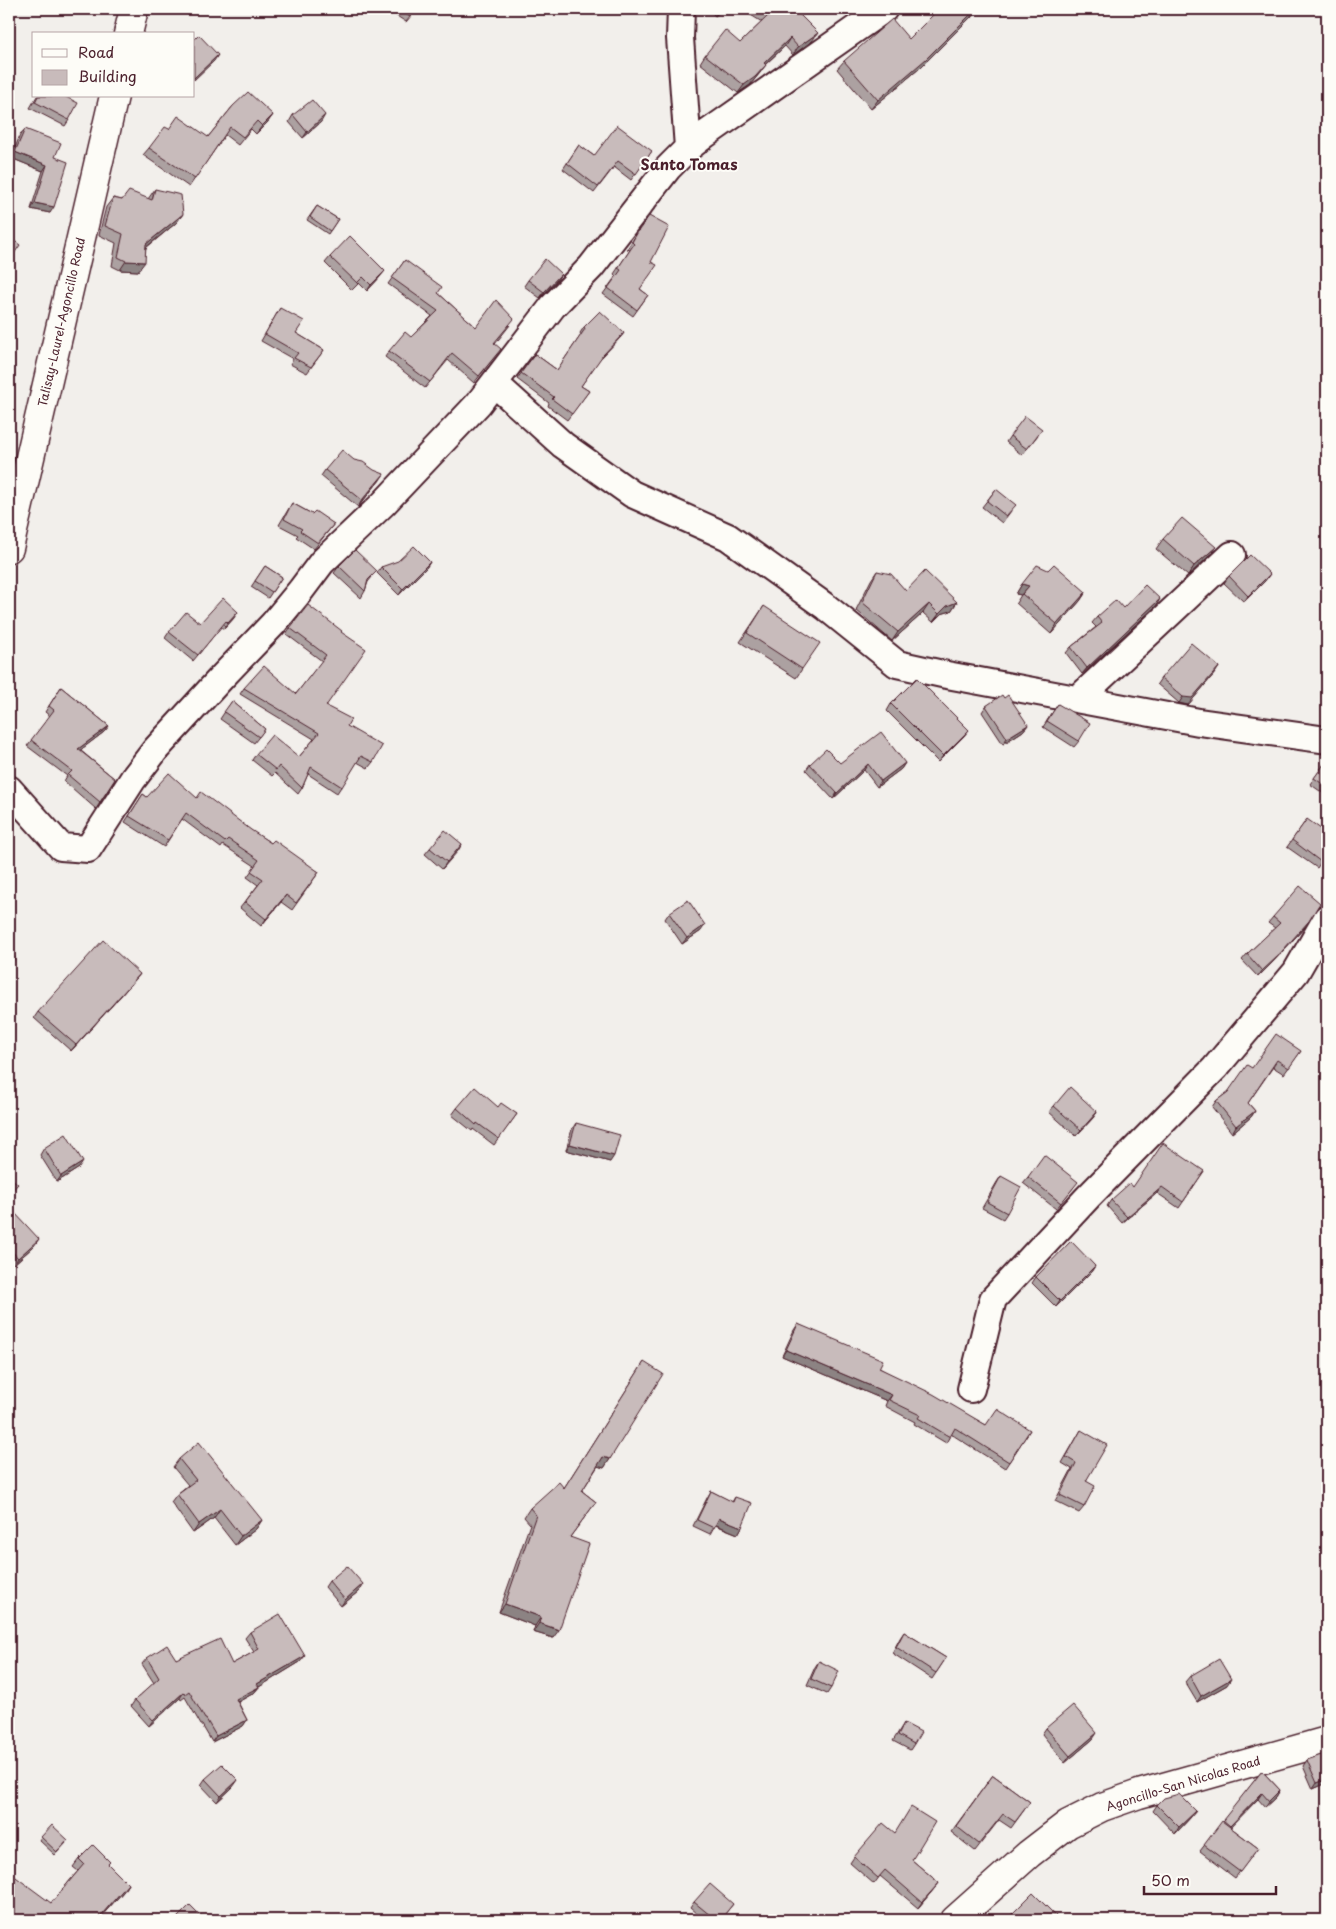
<svg xmlns="http://www.w3.org/2000/svg" width="1336" height="1929" font-family="'Playpen Sans',sans-serif">
	<style>
		.lines { fill: none; stroke-linecap: round; stroke-linejoin: round }
		.minor-casing { stroke: #4a1f2b; stroke-width: 30 }
		.major-casing { stroke: #4a1f2b; stroke-width: 31 }
		.minor { stroke: #fdfcf7; stroke-width: 26 }
		.major { stroke: #fdfcf7; stroke-width: 28 }
		.wall { fill: #aca1a1; stroke: #4a1f2b }
		.shaded-wall { fill: #8c8383; stroke: #4a1f2b }
		.building { fill: #c8bbbb; stroke: #4a1f2b }
		.labels { text-anchor: middle; dominant-baseline: central; stroke-width: 4; stroke-linejoin: round; paint-order: stroke }
		.street-label { font-size: 12px; fill: #4a1f2b; stroke: #fdfcf7 }
		.quarter-label { font-size: 15px; font-weight: bold; fill: #4a1f2b; stroke: #fdfcf7 }
	</style>
	<rect width="100%" height="100%" fill="#f2efeb"/>
	<filter id="ink" filterUnits="userSpaceOnUse"><feTurbulence type="fractalNoise" baseFrequency=".02" numOctaves="2"/><feDisplacementMap in="SourceGraphic" scale="10" xChannelSelector="R" yChannelSelector="G"/><feConvolveMatrix kernelMatrix="1 2 1 2 8 2 1 2 1" color-interpolation-filters="sRGB"/></filter>
	<g filter="url(#ink)">
		<g class="lines">
			<g class="minor-casing">
				<path id="minor" d="M681,9L680,38L688,148
					M494,383L563,445L632,494L728,537L826,607L897,664L947,675L1199,722L1327,740
					M1079,698L1232,555
					M9,789L61,847L88,849L133,779L156,749L223,676L273,624L301,590L322,562L383,504L478,404L553,306L591,267L668,168L688,148L706,134L884,9
					M971,1389L993,1299L1088,1197L1215,1068L1296,972L1327,918"/>
			</g>
			<g class="major-casing">
				<path id="major" d="M128,34L134,9
					M9,548L114,96
					M955,1920L1029,1854L1068,1824L1102,1807L1139,1794L1327,1741"/>
			</g>
			<use href="#minor" class="minor"/>
			<use href="#major" class="major"/>
		</g>
		<path class="wall" d="M391,9H417L406,22L389,11Z
			M708,9H723L715,16Z
			M741,9H794L812,41L793,55L785,46L765,65L760,73L750,85L738,93L700,63L705,55L740,43L762,22Z
			M939,9H981L972,18L971,17L920,68L871,109L837,69L844,61L909,39Z
			M37,96H64L69,120L65,126L30,108Z
			M233,106L273,115L267,123L256,134L251,129L238,145L225,135L189,187L143,155L149,148L169,129L208,137Z
			M293,115L321,122L303,138L289,122Z
			M25,129L55,157L50,213L31,209L43,171L11,158L20,135Z
			M579,145L594,156L652,151L631,180L614,167L594,193L563,169Z
			M155,189L183,214L176,223L146,248L138,271L120,270L112,266L116,243L99,235L106,207L113,198L122,200L148,199Z
			M317,206L338,219L328,234L307,220Z
			M639,230L651,262L640,289L648,295L633,316L603,294L616,276L614,274L630,250L627,249Z
			M330,257L380,277L367,291L359,283L352,290L325,263Z
			M405,260L438,293L476,327L510,325L495,344L496,355L474,383L448,360L425,388L385,357L389,351L411,337L432,316L388,284Z
			M561,274L557,280L540,298L524,286L528,280Z
			M280,308L296,333L324,350L307,373L290,364L293,359L261,341Z
			M584,327L624,333L619,339L598,361L581,386L589,391L567,420L548,406L549,403L517,379L535,354L557,370L581,335L580,333Z
			M1038,435L1022,455L1006,442L1010,436Z
			M325,470L380,480L358,507L321,476Z
			M996,489L1011,511L1002,523L982,507Z
			M292,503L312,514L334,524L314,549L296,537L298,535L279,525Z
			M1163,539L1209,556L1188,576L1156,549Z
			M430,562L426,568L399,595L377,573L381,567Z
			M265,566L282,577L268,598L251,587Z
			M339,566L372,577L368,582L365,591L361,598L334,573Z
			M877,571L906,591L957,602L951,611L941,614L933,622L923,613L892,641L856,610L871,580Z
			M1229,576L1265,581L1244,602L1224,583Z
			M1022,584L1086,592L1080,601L1051,634L1016,603L1021,595L1016,594Z
			M764,606L802,669L796,678L740,642Z
			M1156,606L1082,674L1066,653L1071,647L1096,627L1092,623L1097,617Z
			M234,618L224,629L221,627L193,661L165,638L169,632L200,623Z
			M290,628L341,632L326,706L347,726L373,762L368,768L357,762L337,793L308,774L302,788L298,794L275,773L272,776L252,760L256,754L299,757L314,739L240,694L244,688L296,694L322,661L286,634Z
			M1219,667L1215,673L1188,705L1179,703L1157,684L1161,678Z
			M61,687L109,726L104,732L80,750L115,779L96,809L64,781L67,776L27,746L50,716L45,712Z
			M1004,698L1028,725L1023,731L1003,744L982,712L986,706Z
			M232,701L265,729L254,743L220,719Z
			M891,704L964,736L938,762L887,711Z
			M1058,704L1079,741L1074,747L1043,727Z
			M1327,760V796L1310,784Z
			M905,763L901,769L877,787L864,770L833,799L806,770L810,764Z
			M143,794L147,797L197,798L319,872L292,910L281,902L261,926L240,908L258,885L247,877L255,866L223,845L221,848L182,819L164,847L125,822Z
			M1307,819L1327,853L1317,868L1287,847Z
			M462,844L442,869L425,854L430,848Z
			M669,913L701,931L682,944L665,919Z
			M1273,917L1305,927L1271,964L1258,977L1242,960L1247,954L1275,928L1268,923Z
			M140,974L135,980L71,1051L34,1018L38,1012Z
			M1301,1051L1284,1074L1273,1067L1248,1103L1255,1111L1251,1117L1232,1133L1212,1107L1216,1101L1228,1092L1252,1068Z
			M1054,1106L1097,1112L1093,1118L1076,1136L1049,1112Z
			M498,1107L517,1114L494,1145L473,1129L472,1131L452,1115L457,1108Z
			M576,1123L610,1162L566,1150L572,1129Z
			M44,1148L79,1168L57,1182L40,1155Z
			M1204,1171L1179,1208L1157,1193L1122,1223L1107,1206L1111,1200L1133,1187Z
			M1001,1176L1007,1213L1003,1219L982,1208L997,1182Z
			M1028,1177L1073,1188L1056,1209L1023,1183Z
			M9,1216L34,1246L14,1264L9,1259Z
			M1095,1266L1091,1272L1056,1307L1032,1283L1036,1277Z
			M798,1324L879,1368L986,1425L1030,1430L1005,1468L951,1434L946,1443L914,1424L915,1422L885,1406L887,1401L782,1356L794,1330Z
			M644,1362L610,1459L604,1468L598,1466L582,1491L596,1502L570,1537L553,1638L533,1632L535,1626L499,1612L530,1524L524,1517L530,1508L564,1488Z
			M1081,1430L1086,1481L1084,1507L1079,1513L1055,1501L1072,1469L1062,1463Z
			M179,1459L262,1520L256,1529L235,1545L214,1518L193,1533L171,1502L177,1494L188,1485L173,1467Z
			M711,1491L732,1502L735,1497L742,1527L738,1534L715,1525L710,1534L693,1526L707,1498Z
			M329,1581L359,1591L341,1606L325,1587Z
			M250,1632L300,1662L259,1687L254,1693L238,1702L247,1720L243,1726L212,1742L202,1725H201L185,1697L181,1700L180,1698L149,1726L131,1706L135,1700L154,1683L142,1664L147,1658L176,1659L232,1664L254,1652L245,1638Z
			M904,1632L946,1658L932,1679L892,1653L900,1638Z
			M819,1661L831,1688L827,1694L807,1685L815,1667Z
			M1190,1676L1227,1685L1197,1702L1185,1682Z
			M904,1723L914,1744L910,1750L893,1741Z
			M1046,1728L1093,1739L1065,1763L1042,1734Z
			M1327,1753V1783L1313,1789L1303,1766L1307,1760Z
			M1262,1771L1280,1790L1276,1797L1265,1807L1258,1799L1230,1827L1258,1848L1235,1878L1200,1851Z
			M993,1775L1030,1802L1011,1828L999,1820L975,1851L951,1832Z
			M205,1779L233,1787L217,1802L201,1785Z
			M1157,1805L1191,1817L1175,1834L1153,1811Z
			M41,1837L66,1843L55,1855L39,1840Z
			M854,1857L912,1860L939,1883L918,1908L880,1876L874,1884L850,1863Z
			M79,1859L110,1862L108,1864L128,1884L123,1892L98,1920H9L51,1903L78,1871L73,1867Z
			M694,1902L733,1904L720,1920H704L690,1908Z"/>
		<path class="shaded-wall" d="M720,9H723L715,16L719,10Z
			M976,9L971,17L920,68L871,109L878,100Z
			M978,9H981L972,18Z
			M818,33L812,41L793,55L798,47Z
			M790,38L785,46L758,71L764,63Z
			M218,55L214,61L194,80V78Z
			M766,65L750,85L738,93L744,85Z
			M273,115L267,123L256,134L262,126Z
			M325,115L321,122L303,138L307,132Z
			M15,152L47,165L43,171L11,158Z
			M35,203L54,207L50,213L31,209Z
			M183,214L176,223L139,253L146,244Z
			M126,261L145,262L138,271L120,270Z
			M385,271L380,277L367,291L371,285Z
			M561,274L557,280L540,298L544,292Z
			M624,333L619,339L598,361L603,355Z
			M384,474L380,480L358,507L362,500Z
			M1216,547L1209,556L1188,576L1194,566Z
			M430,562L426,568L399,595L403,589Z
			M1270,574L1265,581L1244,602L1248,596Z
			M1022,584L1029,586L1021,595L1016,594Z
			M1086,592L1080,601L1051,634L1057,624Z
			M1160,599L1156,606L1082,674L1087,668Z
			M957,602L951,611L941,614L933,622L939,614L947,606Z
			M929,604L923,613L892,641L898,632Z
			M238,612L234,618L224,629L228,623Z
			M1219,667L1215,673L1188,705L1179,703L1183,697Z
			M1028,725L1023,731L1003,744L1007,738Z
			M109,726L104,732L74,755L78,749Z
			M969,730L964,736L938,762L943,756Z
			M905,763L901,769L877,787L881,781Z
			M868,764L864,770L833,799L837,793Z
			M462,844L458,851L442,869L447,862Z
			M286,895L281,902L261,926L266,919Z
			M1309,921L1305,927L1271,964L1258,977L1262,971Z
			M705,925L701,931L682,944L687,938Z
			M140,974L135,980L71,1051L76,1045Z
			M1255,1111L1251,1117L1232,1133L1236,1126Z
			M1097,1112L1093,1118L1076,1136L1081,1130Z
			M570,1144L614,1156L610,1162L566,1150Z
			M83,1162L79,1168L57,1182L61,1176Z
			M1162,1187L1157,1193L1122,1223L1127,1217Z
			M39,1239L34,1246L14,1264L18,1258Z
			M1095,1266L1091,1272L1056,1307L1060,1301Z
			M786,1350L892,1395L887,1401L782,1356Z
			M603,1457L610,1459L604,1468L597,1466Z
			M220,1509L214,1518L193,1533L199,1524Z
			M719,1518L742,1527L738,1534L714,1524Z
			M262,1520L256,1529L235,1545L241,1536Z
			M363,1584L359,1591L341,1606L345,1600Z
			M505,1604L541,1617L535,1626L499,1612Z
			M539,1623L559,1630L553,1638L533,1632Z
			M305,1656L300,1662L254,1690L259,1687L254,1693L232,1705L236,1699L257,1684Z
			M1231,1679L1227,1685L1197,1702L1201,1696Z
			M184,1692L180,1698L149,1726L153,1720Z
			M247,1720L243,1726L212,1742L216,1736Z
			M1097,1733L1093,1739L1065,1763L1070,1756Z
			M1327,1779V1783L1313,1789L1317,1783Z
			M238,1780L233,1787L217,1802L221,1796Z
			M1280,1790L1276,1797L1265,1807L1269,1801Z
			M1262,1793L1258,1799L1226,1832L1230,1826Z
			M1196,1811L1191,1817L1175,1834L1179,1827Z
			M939,1883L934,1889L918,1908L922,1902Z
			M128,1884L123,1892L98,1920H97Z"/>
		<path class="building" d="M398,9H416L410,17Z
			M759,9H794L818,33L798,47L790,38L764,63L766,65L755,77L744,85L705,55L725,30L740,43L769,15Z
			M939,9H976L926,59L878,100L844,61L892,19L909,39Z
			M199,35L218,55L194,78V40Z
			M248,92L273,115L262,126L257,121L243,137L230,127L195,179L149,148L165,127L169,129L178,116L208,137L233,106Z
			M38,96H64L78,103L69,120L35,102Z
			M312,100L325,115L307,132L293,115Z
			M617,125L652,151L636,174L618,161L598,187L567,163L579,145L594,156Z
			M25,129L61,143L55,157L68,162L54,207L35,203L47,165L15,152Z
			M155,189L181,195L183,214L146,244L145,262L126,261L118,257L123,234L105,226L113,198L122,200L129,191L152,200Z
			M317,206L338,219L330,231L310,217Z
			M649,216L669,227L651,262L657,265L640,289L648,295L637,310L608,288L621,270L618,268L634,244L632,242L639,230Z
			M350,236L385,271L371,285L363,277L357,283L330,257Z
			M9,237L20,245L9,261Z
			M545,259L561,274L544,292L528,280Z
			M405,260L442,287L438,293L476,327L496,300L514,319L494,343L501,349L479,376L452,353L430,382L389,351L405,332L411,337L438,311L392,278Z
			M280,308L304,321L296,333L324,350L311,367L294,358L298,353L265,334Z
			M600,311L624,333L603,355L581,386L589,391L572,414L552,399L554,397L521,373L535,354L557,370L585,329L584,327Z
			M1025,416L1042,429L1027,449L1010,436Z
			M342,450L354,460L363,462L374,470L384,474L362,500L325,470Z
			M996,489L1016,505L1006,516L987,501Z
			M292,503L312,514L315,511L334,524L318,543L300,531L302,529L284,519Z
			M1182,518L1216,547L1194,566L1163,539Z
			M414,546L430,562L403,589L381,567L398,561Z
			M355,550L377,571L368,580L365,591L339,566Z
			M1250,555L1270,574L1248,596L1229,576Z
			M1054,564L1086,592L1057,624L1022,594L1029,586L1022,584L1037,565L1048,570Z
			M265,566L282,577L272,592L255,581Z
			M877,571L891,574L906,591L925,571L957,602L947,606L939,614L929,604L898,632L862,602Z
			M1145,585L1160,599L1087,668L1071,647L1102,623L1097,617L1116,600L1123,608Z
			M223,598L238,612L228,623L226,621L198,655L169,632L186,612L200,623Z
			M308,605L342,631L341,632L366,649L326,706L351,719L347,726L382,746L373,762L361,756L342,787L311,767L302,788L279,766L276,770L256,754L272,735L299,757L319,733L244,688L264,666L296,694L326,655L290,628Z
			M764,606L820,643L802,669L747,633Z
			M1191,643L1219,667L1192,698L1183,697L1161,678Z
			M917,678L969,730L943,756L891,704Z
			M61,687L109,726L78,749L115,779L100,802L68,775L72,771L31,740L54,710L49,706Z
			M1002,695L1004,698L1008,695L1028,725L1007,738L986,706Z
			M232,701L265,729L259,737L224,712Z
			M1058,704L1090,723L1079,741L1047,721Z
			M881,732L905,763L881,781L868,764L837,793L810,764L826,749L840,763Z
			M1327,760V787L1314,778Z
			M169,773L197,798L201,792L251,830L271,843L274,840L319,872L296,903L286,895L266,919L245,902L263,879L251,871L259,860L228,839L225,842L186,813L168,840L129,816L143,794L147,797Z
			M1307,819L1325,832L1327,829V853L1321,862L1292,840Z
			M445,830L462,844L447,862L430,848Z
			M1300,886L1320,903L1309,921L1276,958L1262,971L1247,954L1280,923L1273,917Z
			M688,900L705,925L687,938L669,913Z
			M103,940L140,974L76,1045L38,1012Z
			M9,954L15,957L9,972Z
			M1276,1034L1301,1051L1289,1068L1277,1060L1248,1103L1255,1111L1236,1126L1216,1101L1228,1092L1247,1065L1252,1068Z
			M475,1087L498,1107L501,1103L517,1114L499,1139L477,1123L476,1125L457,1108Z
			M1070,1087L1097,1112L1081,1130L1054,1106Z
			M576,1123L620,1135L614,1156L570,1144Z
			M66,1134L83,1162L61,1176L44,1148Z
			M1163,1143L1204,1171L1183,1202L1162,1187L1127,1217L1111,1200L1130,1183L1133,1187Z
			M1044,1155L1078,1182L1061,1203L1028,1177Z
			M9,1176L18,1184L9,1194Z
			M1001,1176L1021,1187L1007,1213L987,1202Z
			M14,1212L39,1239L18,1258L9,1248V1216Z
			M1071,1241L1095,1266L1060,1301L1036,1277Z
			M9,1309L12,1314L9,1317Z
			M798,1324L883,1360L879,1368L933,1394L986,1425L997,1409L1030,1430L1009,1462L955,1428L950,1437L918,1418L920,1415L889,1400L892,1395L786,1350Z
			M644,1362L663,1374L610,1459L603,1457L582,1491L596,1502L570,1537L589,1544L559,1630L539,1623L541,1617L505,1604L536,1515L530,1508L559,1482L564,1488Z
			M1081,1430L1107,1445L1086,1481L1095,1486L1084,1507L1060,1495L1076,1463L1066,1457Z
			M199,1442L262,1520L241,1536L220,1509L199,1524L177,1494L196,1480L179,1459Z
			M711,1491L733,1502L735,1497L752,1503L742,1527L719,1518L714,1528L697,1520Z
			M347,1566L363,1584L345,1600L329,1581Z
			M280,1614L305,1656L257,1684L259,1687L236,1699L247,1720L216,1736L206,1719H205L189,1691L185,1694L184,1692L153,1720L135,1700L159,1678L147,1658L167,1645L176,1659L220,1639L232,1664L259,1649L250,1632Z
			M904,1632L946,1658L936,1673L896,1647Z
			M1219,1659L1231,1679L1201,1696L1190,1676Z
			M819,1661L839,1671L831,1688L811,1679Z
			M1073,1705L1097,1733L1070,1756L1046,1728Z
			M904,1723L921,1732L914,1744L898,1735Z
			M1327,1753V1779L1317,1783L1307,1760Z
			M222,1764L238,1780L221,1796L205,1779Z
			M1262,1771L1280,1790L1269,1801L1262,1793L1230,1826L1223,1820Z
			M993,1775L1030,1802L1015,1822L1003,1814L979,1844L956,1826Z
			M1179,1794L1196,1811L1179,1827L1157,1805L1164,1798Z
			M911,1807L935,1822L912,1860L939,1883L922,1902L885,1870L878,1878L854,1857L883,1823L895,1833Z
			M1222,1821L1258,1848L1240,1872L1204,1845Z
			M52,1825L68,1840L57,1852L41,1837Z
			M93,1845L110,1862L108,1864L128,1884L97,1920H9V1872L51,1903L84,1864L79,1859Z
			M710,1884L733,1904L720,1920H716L694,1902Z
			M1033,1893L1060,1920H1006Z
			M190,1905L201,1916L197,1920H175Z"/>
	</g>
	<g class="labels">
		<g class="street-label">
			<text transform="translate(61 322) rotate(-77)">Talisay-Laurel-Agoncillo Road</text>
			<text transform="translate(1183 1783) rotate(-17)">Agoncillo-San Nicolas Road</text>
		</g>
		<g class="quarter-label">
			<text x="689" y="163">Santo Tomas</text>
		</g>
	</g>
	<rect width="1336" height="1929" fill="none" stroke="#fdfcf7" stroke-width="30"/>
	<rect x="15" y="15" width="1306" height="1899" fill="none" stroke="#4a1f2b" stroke-width="2" filter="url(#ink)"/>
	<rect x="32" y="32" width="162" height="65" fill="#fdfcf7" stroke="#b5a4a5"/>
	<rect x="42" y="49" width="25" height="8" fill="#fdfcf7" stroke="#b5a4a5"/>
	<text x="78" y="58" font-size="15" fill="#4a1f2b">Road</text>
	<rect x="42" y="70" width="25" height="15" fill="#c8bbbb" stroke="#b5a4a5"/>
	<text x="78" y="82" font-size="15" fill="#4a1f2b">Building</text>
	<path d="M1144 1886v8h132v-8" fill="none" stroke="#4a1f2b" stroke-width="2.5"/>
	<text x="1151" y="1886" font-size="15" fill="#4a1f2b" stroke="#fdfcf7" stroke-width="4" paint-order="stroke">50 m</text>
</svg>
